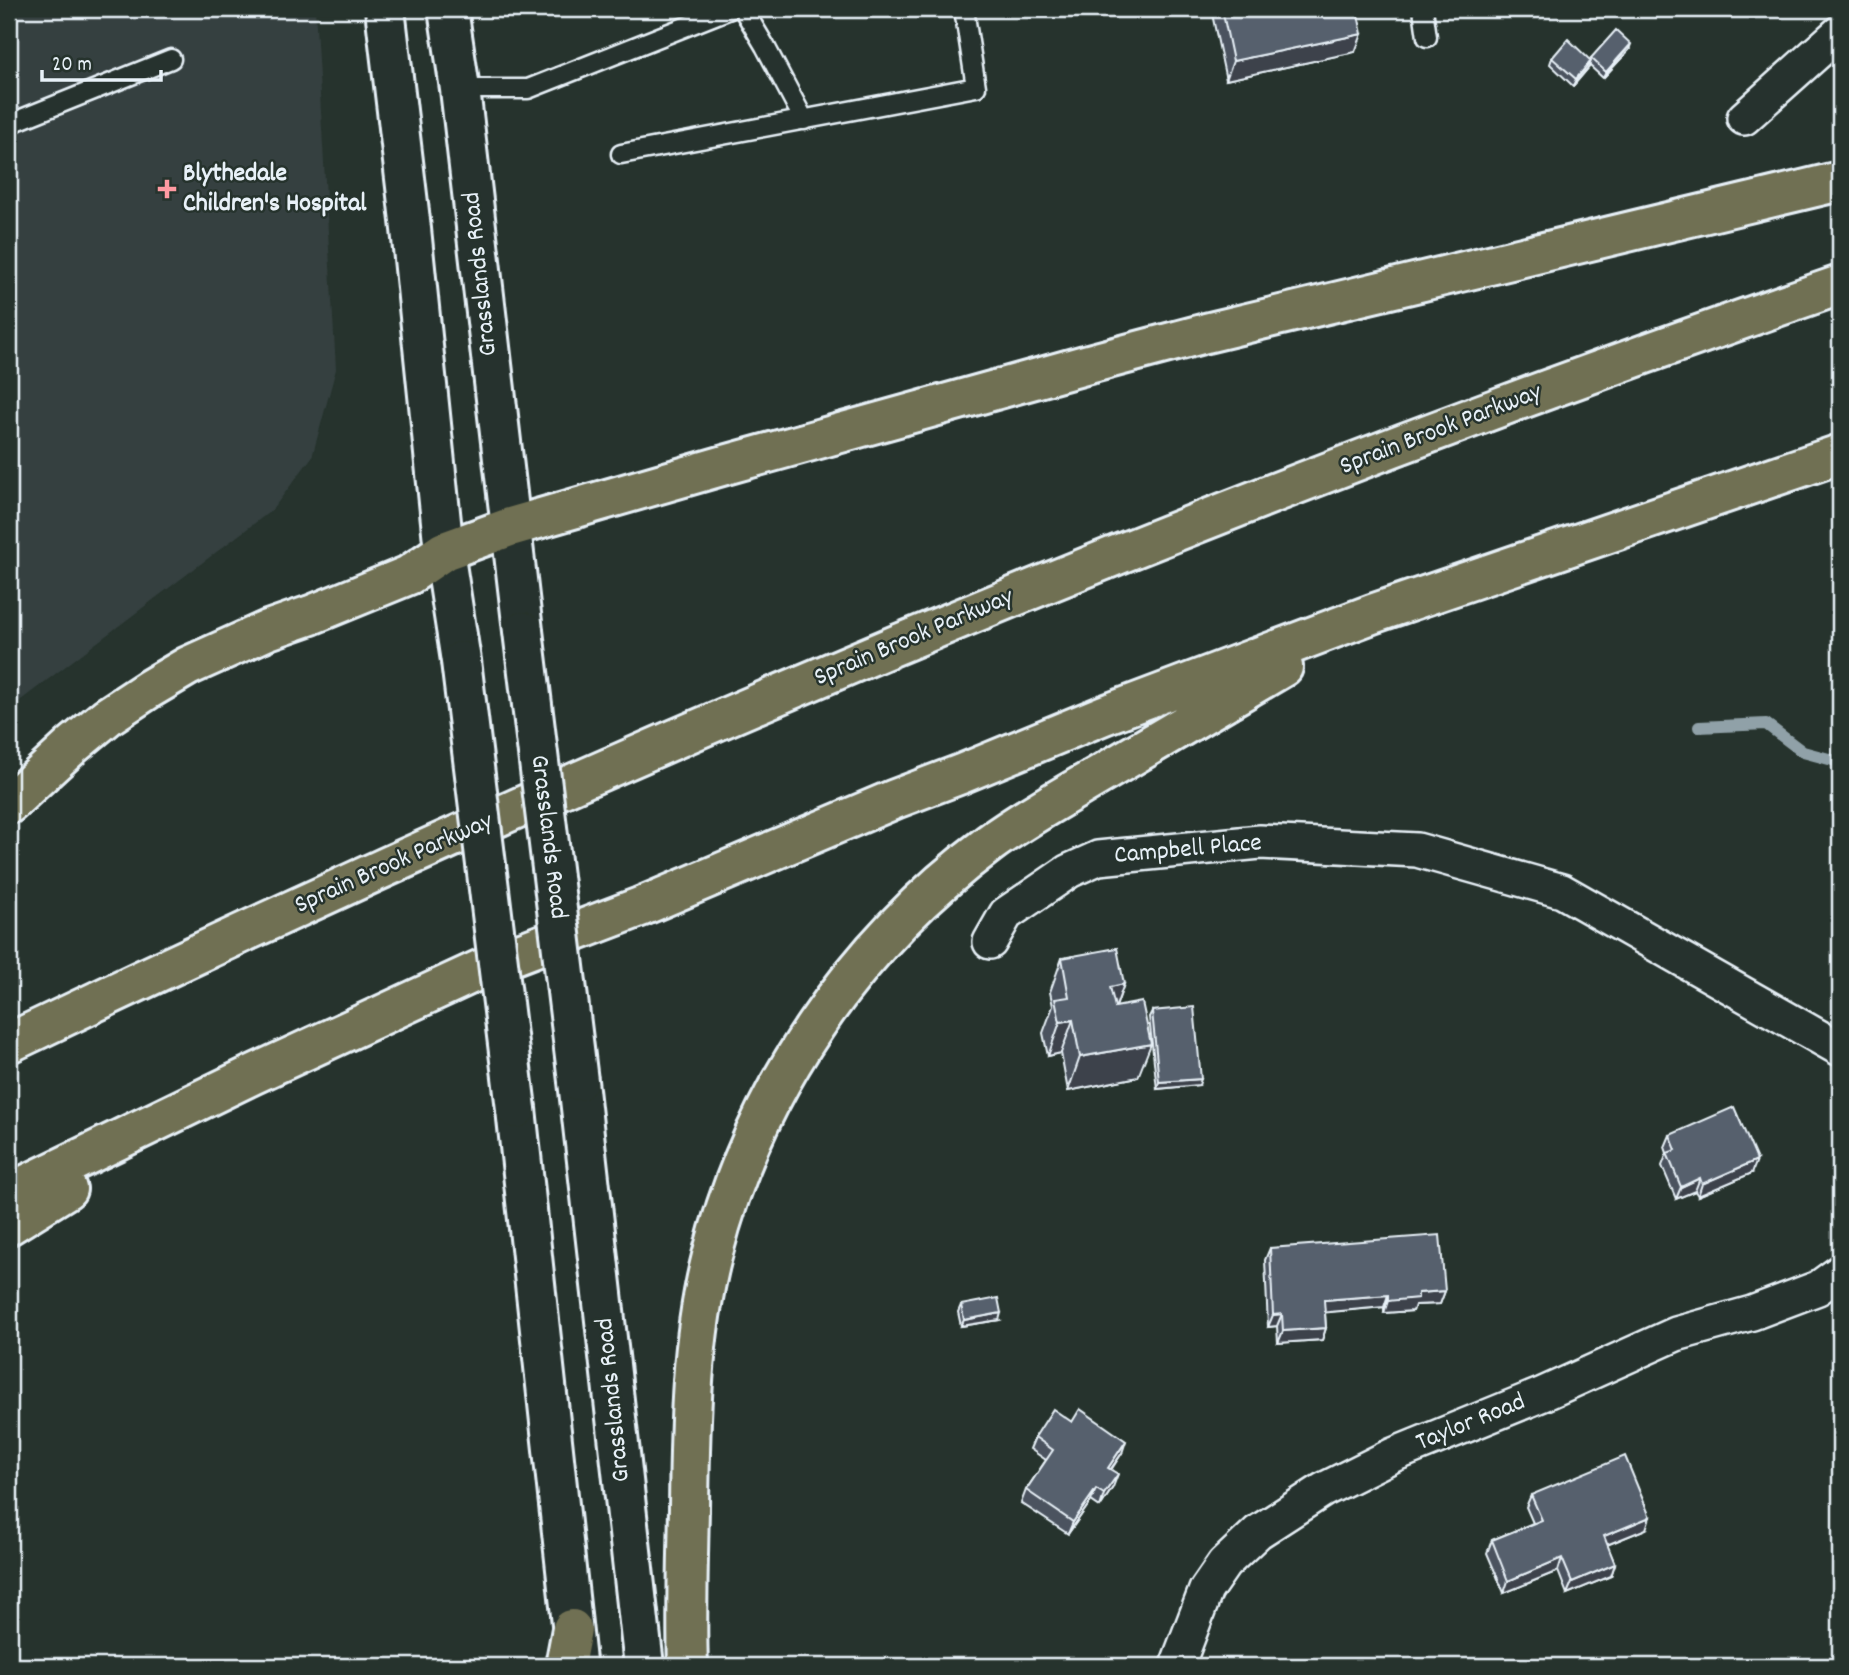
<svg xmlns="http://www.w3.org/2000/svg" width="1849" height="1675" font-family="Dekko,sans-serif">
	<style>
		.built { fill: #354040 }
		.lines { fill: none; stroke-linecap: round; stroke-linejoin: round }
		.stream { stroke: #90a1a8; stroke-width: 12 }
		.lane-casing { stroke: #e8f1f8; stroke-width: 23 }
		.street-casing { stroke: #e8f1f8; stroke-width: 38 }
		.secondary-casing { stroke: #e8f1f8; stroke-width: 44 }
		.highway-casing { stroke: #e8f1f8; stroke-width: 44 }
		.lane { stroke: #26332d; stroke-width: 18 }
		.street { stroke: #26332d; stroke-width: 33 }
		.secondary { stroke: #26332d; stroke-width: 38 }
		.highway { stroke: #706f52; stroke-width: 38 }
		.secondary-bridge-casing { stroke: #e8f1f8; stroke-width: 44; stroke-linecap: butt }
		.secondary-bridge { stroke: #26332d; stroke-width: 38 }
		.wall { fill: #4b535e; stroke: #e8f1f8; stroke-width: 2 }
		.shaded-wall { fill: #3d434c; stroke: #e8f1f8; stroke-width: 2 }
		.building { fill: #57606d; stroke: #e8f1f8; stroke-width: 2 }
		.poi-dot { fill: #ff9aa2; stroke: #26332d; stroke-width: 2.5 }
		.labels { text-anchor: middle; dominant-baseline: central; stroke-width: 5; stroke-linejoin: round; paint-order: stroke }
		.poi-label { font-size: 26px; font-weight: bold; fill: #e8f1f8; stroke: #26332d; text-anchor: start }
		.street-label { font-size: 26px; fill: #e8f1f8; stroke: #26332d }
	</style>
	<rect width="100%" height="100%" fill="#26332d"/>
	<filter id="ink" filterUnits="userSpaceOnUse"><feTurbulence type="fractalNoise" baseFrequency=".0143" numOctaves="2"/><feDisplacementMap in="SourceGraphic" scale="14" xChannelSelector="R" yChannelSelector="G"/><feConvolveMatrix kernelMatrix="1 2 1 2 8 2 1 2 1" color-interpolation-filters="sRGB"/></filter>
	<g filter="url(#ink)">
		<path class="built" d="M9,9H315L336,369L312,457L272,510L9,709Z"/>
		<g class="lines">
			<path class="stream" d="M1699,727L1766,724L1803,752L1840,762"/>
			<g class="lane-casing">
				<path id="lane" d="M743,9L765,46L804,120
					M1423,9L1427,37
					M460,89H528L730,9
					M9,124L171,59
					M621,154L976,87L964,9"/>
			</g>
			<g class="street-casing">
				<path id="street" d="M1744,118L1840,32
					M990,942L1006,914L1069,871L1098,858L1260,842L1417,850L1562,891L1840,1049
					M1177,1666L1206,1590L1224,1564L1258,1532L1323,1490L1393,1455L1543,1394L1676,1334L1752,1313L1818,1288L1840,1272"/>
			</g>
			<g class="secondary-casing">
				<path id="secondary" d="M385,9L411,229L444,551L461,661
					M448,9L460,89L523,631
					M578,1081L644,1666
					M516,1109L576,1661"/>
			</g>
			<g class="highway-casing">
				<path id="highway" d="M9,804L73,745L108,716L149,689L188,666L268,630L311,615L409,575L444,551L510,527L725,465L1085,365L1206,333L1840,181
					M9,1043C605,757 1215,501 1840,285
					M9,1193L252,1075L501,960L640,907L895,799L961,774L1104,715L1372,614L1840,454
					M9,1225L67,1189
					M565,1666L572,1629
					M688,1666C686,1614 688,1560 689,1508C690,1424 691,1338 712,1256C753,1092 854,944 990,843C1027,816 1068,794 1108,770C1166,736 1225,701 1283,667"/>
			</g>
			<use href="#lane" class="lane"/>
			<use href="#street" class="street"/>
			<use href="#secondary" class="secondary"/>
			<use href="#highway" class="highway"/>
			<g class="secondary-bridge-casing">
				<path id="secondary-bridge" d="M523,631L578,1081
					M461,661L516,1109"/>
			</g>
			<use href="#secondary-bridge" class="secondary-bridge"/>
		</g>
		<path class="wall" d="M1211,9H1357L1355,52L1226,80Z
			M1629,50L1603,78L1590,66L1573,86L1550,64L1552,58L1590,60L1591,58Z
			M1062,958L1124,984L1116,1007L1138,1077L1068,1091L1061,1053L1048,1056L1043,1033L1053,1006L1050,992Z
			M1152,1011L1199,1085L1157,1089L1149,1017Z
			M1670,1135L1752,1173L1698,1196L1695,1191L1676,1199L1662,1166L1667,1153L1665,1147Z
			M1270,1248L1445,1291L1440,1304L1415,1305L1413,1311L1384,1313V1307L1325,1312L1326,1328L1322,1340L1278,1343L1277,1326L1268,1327L1265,1260Z
			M961,1305L999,1320L961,1326L958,1312Z
			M1035,1437L1122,1453L1111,1470L1113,1487L1100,1507L1091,1501L1068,1534L1021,1503L1026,1490L1046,1460L1030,1449Z
			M1531,1495L1646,1529L1607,1545L1615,1564L1611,1576L1567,1594L1558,1571L1504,1593L1487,1553L1492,1540L1533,1523L1526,1507Z"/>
		<path class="shaded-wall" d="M1362,34L1355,52L1226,80L1233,61Z
			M1631,44L1629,50L1603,78L1606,72Z
			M1591,61L1589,67L1573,86L1576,79Z
			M1124,984L1112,1017L1110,987Z
			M1073,1020L1061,1053L1048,1056L1060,1022Z
			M1151,1044L1138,1077L1068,1091L1080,1057Z
			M1201,1079L1199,1085L1157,1089L1159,1082Z
			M1757,1160L1752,1173L1698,1196L1702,1184Z
			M1700,1178L1695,1191L1676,1199L1681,1187Z
			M1445,1291L1440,1304L1415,1305L1413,1311L1384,1313L1388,1301L1418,1293Z
			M1388,1295L1384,1307L1319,1313L1324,1300Z
			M1001,1313L999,1320L961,1326L964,1320Z
			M1282,1314L1277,1326L1268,1327L1273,1315Z
			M1326,1328L1322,1340L1278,1343L1283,1331Z
			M1126,1441L1122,1453L1103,1480L1108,1468Z
			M1118,1474L1113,1487L1100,1507L1104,1494Z
			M1096,1489L1091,1501L1068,1534L1073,1522Z
			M1650,1517L1646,1529L1599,1548L1604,1536Z
			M1562,1558L1558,1571L1504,1593L1508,1581Z
			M1615,1564L1611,1576L1567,1594L1572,1582Z"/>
		<path class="building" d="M1222,9H1357L1362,34L1233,61Z
			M1616,30L1631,44L1606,72L1591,58Z
			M1568,39L1591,61L1576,79L1552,58Z
			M1117,948L1124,984L1110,987L1115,1007L1142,1002L1151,1044L1080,1057L1073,1020L1060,1022L1055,999L1069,997L1062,958Z
			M1194,1007L1201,1079L1159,1082L1152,1011Z
			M1734,1107L1757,1160L1702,1184L1700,1178L1681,1187L1667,1153L1676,1150L1670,1135Z
			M1440,1235L1445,1291L1418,1293V1298L1388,1301V1295L1324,1300L1326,1328L1283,1331L1282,1314L1273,1315L1270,1248Z
			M998,1298L1001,1313L964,1320L961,1305Z
			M1053,1409L1072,1422L1080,1409L1126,1441L1108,1468L1118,1474L1104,1494L1096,1489L1073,1522L1026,1490L1053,1450L1035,1437Z
			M1625,1456L1650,1517L1604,1536L1615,1564L1572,1582L1562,1558L1508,1581L1492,1540L1542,1520L1531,1495Z
			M1398,1662L1405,1666H1396Z"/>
	</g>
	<path class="poi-dot" d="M163.5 178.5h7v7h7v7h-7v7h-7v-7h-7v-7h7z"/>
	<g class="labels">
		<g class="poi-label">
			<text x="183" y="174">Blythedale<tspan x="183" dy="30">Children's Hospital</tspan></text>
		</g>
		<g class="street-label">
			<text transform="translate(481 274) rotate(-96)">Grasslands Road</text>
			<text transform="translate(1441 430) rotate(-21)">Sprain Brook Parkway</text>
			<text transform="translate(914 638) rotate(-23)">Sprain Brook Parkway</text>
			<text transform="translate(548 837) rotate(83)">Grasslands Road</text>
			<text transform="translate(1188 850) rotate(-5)">Campbell Place</text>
			<text transform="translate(394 864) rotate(-24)">Sprain Brook Parkway</text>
			<text transform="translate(614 1400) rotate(-96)">Grasslands Road</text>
			<text transform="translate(1471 1423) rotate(-22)">Taylor Road</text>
		</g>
	</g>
	<rect width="1849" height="1675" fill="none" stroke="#26332d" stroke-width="35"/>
	<rect x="18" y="18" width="1814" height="1640" fill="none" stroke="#e8f1f8" stroke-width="2.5" filter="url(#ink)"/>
	<path d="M42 70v10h119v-10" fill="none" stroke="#e8f1f8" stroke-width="3.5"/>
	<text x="52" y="70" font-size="21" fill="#e8f1f8" stroke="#26332d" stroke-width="5" paint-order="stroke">20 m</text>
</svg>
